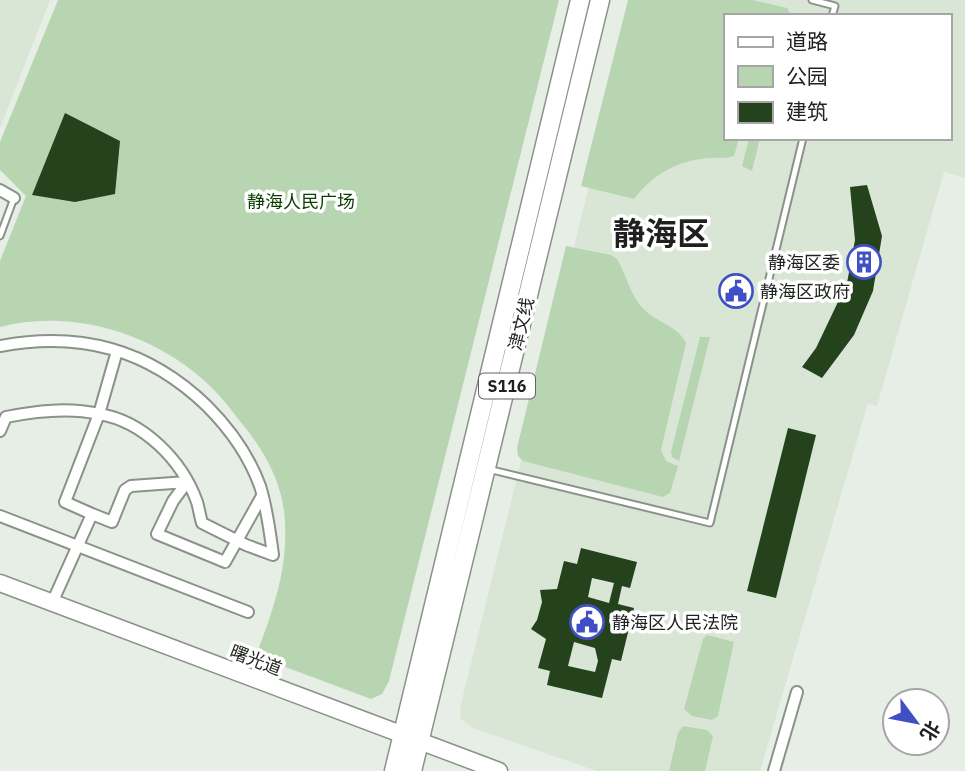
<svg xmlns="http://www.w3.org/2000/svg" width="965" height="771" font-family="'IBM Plex Sans','Noto Sans SC',sans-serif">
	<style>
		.built { fill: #d9e6d6; fill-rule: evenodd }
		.green { fill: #b7d5b0 }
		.building { fill: #24431d; fill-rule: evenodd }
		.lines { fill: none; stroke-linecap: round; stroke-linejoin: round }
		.lane-casing { stroke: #8b9289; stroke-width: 9 }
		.street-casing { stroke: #8b9289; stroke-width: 14 }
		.secondary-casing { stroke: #8b9289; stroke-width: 19 }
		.primary-casing { stroke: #8b9289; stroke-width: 21 }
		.lane { stroke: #fff; stroke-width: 5 }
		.street { stroke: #fff; stroke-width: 10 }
		.secondary { stroke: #fff; stroke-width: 16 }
		.primary { stroke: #fff; stroke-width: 18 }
		.labels { text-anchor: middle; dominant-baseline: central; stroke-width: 7; stroke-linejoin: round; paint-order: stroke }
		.shield { fill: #fff; stroke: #626461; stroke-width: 2 }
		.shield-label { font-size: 16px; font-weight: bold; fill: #1e211d }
		.park-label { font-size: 18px; fill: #0c3d00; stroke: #fff }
		.poi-label { font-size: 18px; fill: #1e211d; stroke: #fff; text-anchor: start }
		.street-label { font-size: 18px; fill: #1e211d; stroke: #fff }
		.town-label { font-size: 32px; font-weight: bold; fill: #1e211d; stroke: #fff }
	</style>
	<rect width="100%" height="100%" fill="#e6eee5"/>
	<path class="built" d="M0,0H50L0,128Z
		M635,0H965V178L944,172L877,406L868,403L760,771H597L473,728L461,719L460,708ZM725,16H949V138H725Z"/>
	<path class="green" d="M58,0H559L389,681L382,694L371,699L256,656C274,607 290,565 284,511C280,479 263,449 243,425C230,408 217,391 200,377C147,331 68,309 0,327V261L26,196L0,170V142Z
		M628,0H752L787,8L791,15L725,16V138H739L734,156C725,159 721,157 712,158C680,159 653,174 634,199L581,186Z
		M749,138H760L752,171L742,166Z
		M566,246L611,255L617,259C628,277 630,298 647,312C659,323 679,327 686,343L661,450L666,461L678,466L670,493L663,497L523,461L518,456L517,448Z
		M700,337H710L679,461L672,457L671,452Z
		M707,635L734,642L718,716L712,720L692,716L684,709L703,639Z
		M683,726L707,730L713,736L705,771H669L678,733Z"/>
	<path class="building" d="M65,113L120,141L115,194L75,202L32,195Z
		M867,185L882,236L873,291L854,335L822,378L802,367L816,348L847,283L855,240L850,187Z
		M788,428L816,435L776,598L747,591Z
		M581,548L637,562L630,588L622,586L618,604L634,608L621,661L612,659L602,698L547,685L550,671L538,668L546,639L531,629L537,620L542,602L540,590L557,589L564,561L577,564ZM592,578L614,583L609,603L588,597ZM574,642L595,648L598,661L595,672L568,666Z"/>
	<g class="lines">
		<g class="lane-casing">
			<path id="lane" d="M812,0L835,6L832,16
				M0,236L14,198
				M488,469L710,523L803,138"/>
		</g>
		<g class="street-casing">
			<path id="street" d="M0,190L14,198
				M0,346C80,331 148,349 207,406C230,429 249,456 260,486C267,508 270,532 273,555L246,545L202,523C200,516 199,509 197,502C182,460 143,421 99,414L117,351
				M0,431L6,417C36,411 68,407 99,414L65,502L92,514L52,603
				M187,482L173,501L157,534L225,562L262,496
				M92,514L112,522L125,490L131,486L187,482
				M0,516L248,612
				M774,771L797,692"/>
		</g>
		<g class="secondary-casing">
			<path id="secondary" d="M0,583L499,771"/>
		</g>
		<g class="primary-casing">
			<path id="primary" d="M394,771L580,0
				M412,771L600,0"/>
		</g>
		<use href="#lane" class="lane"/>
		<use href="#street" class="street"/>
		<use href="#secondary" class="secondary"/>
		<use href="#primary" class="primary"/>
	</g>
	<defs>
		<g id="building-ring" transform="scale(1.75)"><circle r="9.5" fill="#fff" stroke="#4050c4" stroke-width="1.5"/><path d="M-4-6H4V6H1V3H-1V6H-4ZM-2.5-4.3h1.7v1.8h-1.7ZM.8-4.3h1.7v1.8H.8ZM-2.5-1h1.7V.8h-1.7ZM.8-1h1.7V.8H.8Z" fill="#4050c4"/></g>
		<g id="civic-ring" transform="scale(1.75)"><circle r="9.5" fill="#fff" stroke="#4050c4" stroke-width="1.5"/><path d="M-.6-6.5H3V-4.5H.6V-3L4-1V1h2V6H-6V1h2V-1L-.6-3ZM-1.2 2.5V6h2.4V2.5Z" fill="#4050c4"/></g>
	</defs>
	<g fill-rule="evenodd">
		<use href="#building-ring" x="864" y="262"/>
		<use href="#civic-ring" x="736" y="291"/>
		<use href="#civic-ring" x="587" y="622"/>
	</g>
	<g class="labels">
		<rect class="shield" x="479" y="373.5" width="56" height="25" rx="5"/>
		<g class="shield-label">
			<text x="507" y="386">S116</text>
		</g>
		<g class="park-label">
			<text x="301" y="201">静海人民广场</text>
		</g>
		<g class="poi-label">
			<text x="840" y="262" text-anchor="end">静海区委</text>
			<text x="760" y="291">静海区政府</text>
			<text x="612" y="622">静海区人民法院</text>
		</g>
		<g class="street-label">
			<text transform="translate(521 324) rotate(-76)">津文线</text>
			<text transform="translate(256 660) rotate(21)">曙光道</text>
		</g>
		<g class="town-label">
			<text x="661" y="233">静海区</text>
		</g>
	</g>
	<rect x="724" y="14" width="228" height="126" fill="#ffffff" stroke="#a5a6a5" stroke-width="2"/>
	<rect x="738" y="37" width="35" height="10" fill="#ffffff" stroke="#a5a6a5" stroke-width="2"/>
	<text x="786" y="49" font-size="21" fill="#1e211d">道路</text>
	<rect x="738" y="66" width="35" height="21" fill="#b7d5b0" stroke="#a5a6a5" stroke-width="2"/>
	<text x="786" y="84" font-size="21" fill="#1e211d">公园</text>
	<rect x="738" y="102" width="35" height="21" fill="#24431d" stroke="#a5a6a5" stroke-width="2"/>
	<text x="786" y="119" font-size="21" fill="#1e211d">建筑</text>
	<g transform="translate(916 722) rotate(122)"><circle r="33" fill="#ffffff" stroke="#a5a6a5" stroke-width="2"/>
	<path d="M0-5L12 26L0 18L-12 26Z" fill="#4050c4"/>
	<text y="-10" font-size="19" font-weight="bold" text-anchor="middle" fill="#1e211d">北</text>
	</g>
</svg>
